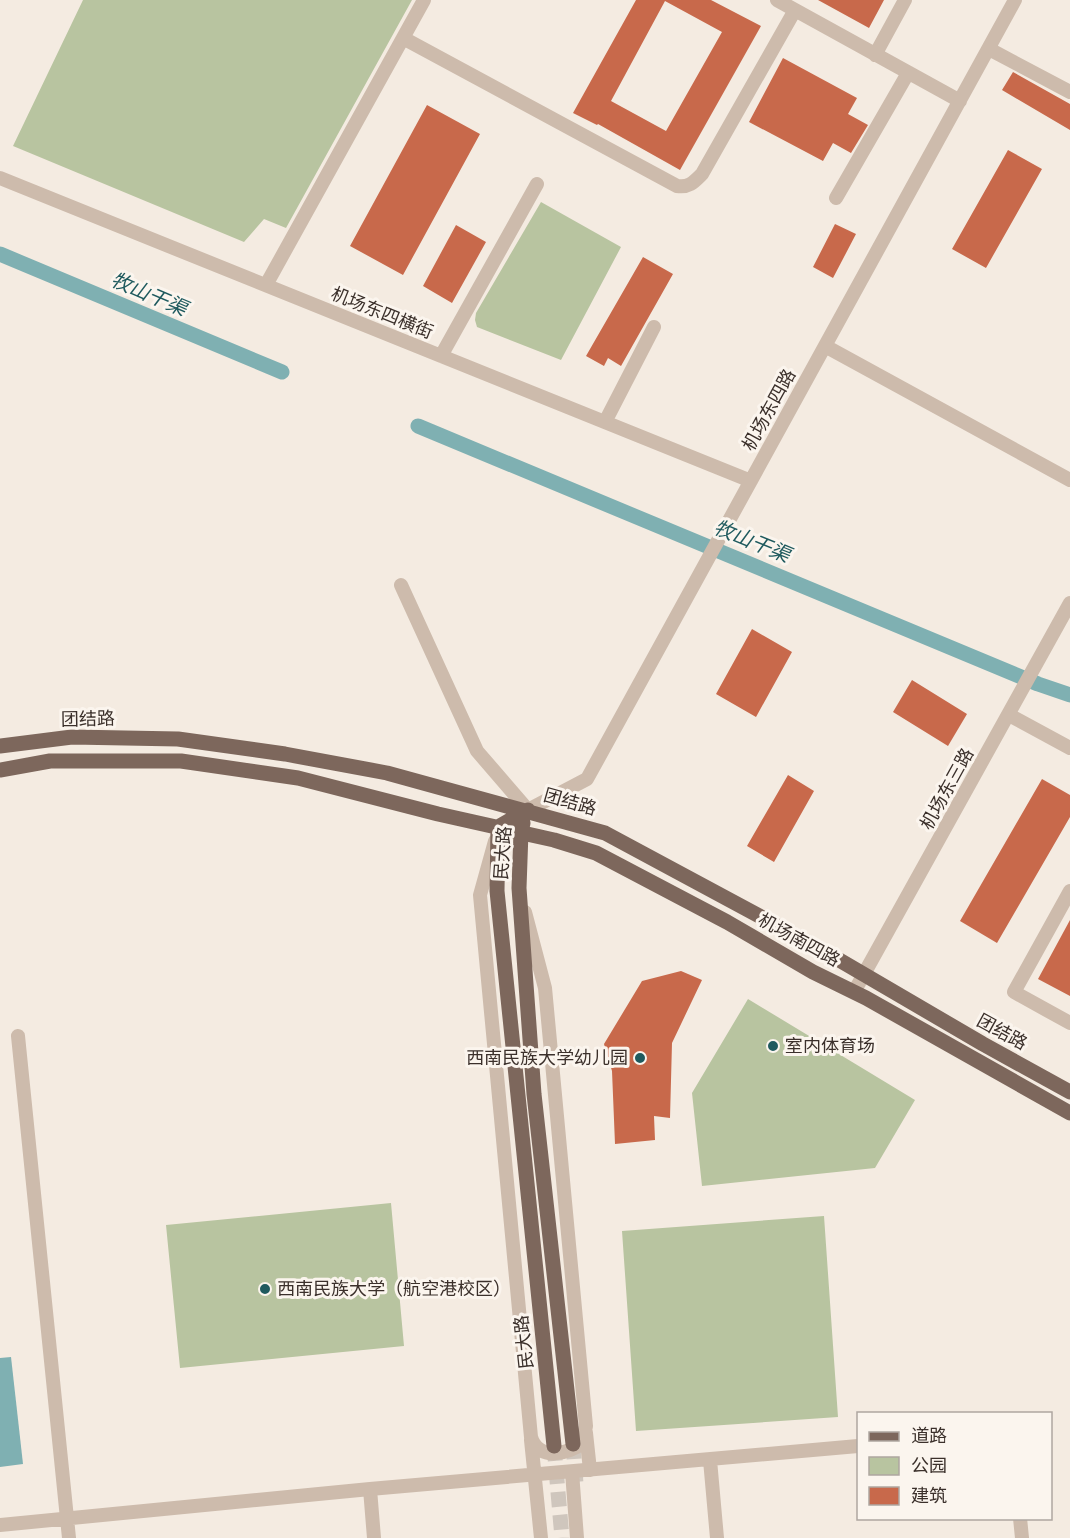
<svg xmlns="http://www.w3.org/2000/svg" width="1070" height="1538" font-family="'Fira Sans','Noto Sans SC',sans-serif">
	<style>
		.green { fill: #b8c4a0 }
		.water { fill: #7fb0b2 }
		.lines { fill: none; stroke-linecap: round; stroke-linejoin: round }
		.canal { stroke: #7fb0b2; stroke-width: 15 }
		.building { fill: #c8694b; fill-rule: evenodd }
		.major-tunnel { stroke: #cfc6bd; stroke-width: 15; stroke-dasharray: 15 8; stroke-linecap: butt }
		.minor { stroke: #cdbbac; stroke-width: 14 }
		.major { stroke: #7d675c; stroke-width: 15 }
		.poi-dot { fill: #1f5a5e; stroke: #fbf5ee; stroke-width: 2 }
		.labels { text-anchor: middle; dominant-baseline: central; stroke-width: 6; stroke-linejoin: round; paint-order: stroke }
		.street-label { font-size: 18px; fill: #3b302b; stroke: #fbf5ee }
		.poi-label { font-size: 18px; fill: #3b302b; stroke: #fbf5ee; text-anchor: start }
		.water-label { font-size: 20px; font-style: italic; fill: #1f5a5e; stroke: #fbf5ee }
	</style>
	<rect width="100%" height="100%" fill="#f4ebe1"/>
	<path class="green" d="M83,0H412L286,228L264,219L244,242L13,146Z
		M541,202L621,247L561,360L477,327L475,320L476,313Z
		M748,999L915,1100L875,1168L702,1186L692,1093Z
		M391,1203L404,1346L180,1368L166,1225Z
		M824,1216L838,1417L636,1431L622,1231Z"/>
	<path class="water" d="M11,1357L23,1464L0,1467V1358Z"/>
	<g class="lines">
		<path class="canal" d="M0,254L282,372
			M418,426L1038,684L1070,695"/>
	</g>
	<path class="building" d="M636,0H711L761,26L680,170L598,124L597,125L573,113ZM665,1L722,32L666,131L611,101Z
		M818,0H884L869,28Z
		M783,58L857,98L848,114L868,125L851,153L833,143L823,161L749,122Z
		M1013,72L1070,104V130L1002,90Z
		M427,105L480,134L403,275L350,246Z
		M1008,150L1042,169L986,268L952,249Z
		M835,224L856,234L833,278L813,267Z
		M456,225L486,242L452,303L423,286Z
		M643,257L673,274L621,366L608,358L604,366L586,356Z
		M752,629L792,652L756,717L716,694Z
		M912,680L967,714L948,746L893,712Z
		M788,775L814,791L774,862L747,846Z
		M1042,779L1070,795V817L997,943L960,921Z
		M1070,920V996L1038,979Z
		M681,971L702,980L672,1043L670,1118L654,1116L655,1140L615,1144L612,1071L604,1044L642,981Z"/>
	<g class="lines">
		<path class="major-tunnel" d="M573,1444L576,1484
			M554,1446L562,1538"/>
		<path class="minor" d="M777,0L960,101
			M403,38L677,186C689,188 694,182 702,174L795,10
			M989,49L1070,92
			M875,55L905,0
			M0,178L751,481
			M836,198L908,73
			M266,285L424,0
			M825,346L1070,480
			M441,356L537,184
			M605,422L654,327
			M401,585L477,751L528,810L587,779L1015,0
			M1009,715L1070,748
			M495,841L480,895L531,1437C538,1461 569,1455 583,1442L586,1426L545,988L525,912
			M1070,891L1014,992L1070,1023
			M854,992L1070,603
			M18,1036L69,1538
			M586,1433L590,1470
			M531,1440L541,1538
			M710,1460L717,1538
			M572,1472L577,1538
			M370,1489L374,1538
			M1020,1518L1022,1538
			M0,1525L370,1489L858,1446"/>
		<path class="major" d="M0,746L72,737L178,739L285,754L387,773L605,833L817,947L983,1044L1070,1092
			M0,770L50,761H181L298,778L438,814L554,840L596,853L727,922L813,972L866,998L1070,1113
			M528,810L498,827L497,891L554,1446
			M523,823L521,832L519,888L534,1094L573,1444"/>
	</g>
	<g class="poi-dot">
		<circle cx="773" cy="1046" r="6"/>
		<circle cx="640" cy="1058" r="6"/>
		<circle cx="265" cy="1289" r="6"/>
	</g>
	<g class="labels">
		<g class="street-label">
			<text transform="translate(382 313) rotate(22)">机场东四横街</text>
			<text transform="translate(769 410) rotate(-61)">机场东四路</text>
			<text transform="translate(88 719) rotate(-1)">团结路</text>
			<text transform="translate(947 789) rotate(-61)">机场东三路</text>
			<text transform="translate(570 802) rotate(16)">团结路</text>
			<text transform="translate(503 853) rotate(-86)">民大路</text>
			<text transform="translate(799 940) rotate(29)">机场南四路</text>
			<text transform="translate(1002 1032) rotate(29)">团结路</text>
			<text transform="translate(524 1342) rotate(-96)">民大路</text>
		</g>
		<g class="poi-label">
			<text x="785" y="1046">室内体育场</text>
			<text x="628" y="1058" text-anchor="end">西南民族大学幼儿园</text>
			<text x="277" y="1289">西南民族大学（航空港校区）</text>
		</g>
		<g class="water-label">
			<text transform="translate(149 294) rotate(23)">牧山干渠</text>
			<text transform="translate(752 541) rotate(22)">牧山干渠</text>
		</g>
	</g>
	<rect x="857" y="1412" width="195" height="108" fill="#fbf5ee" stroke="#aea6a0" stroke-width="1.5"/>
	<rect x="869" y="1432" width="30" height="9" fill="#7d675c" stroke="#aea6a0" stroke-width="1.5"/>
	<text x="911" y="1442" font-size="18" fill="#3b302b">道路</text>
	<rect x="869" y="1457" width="30" height="18" fill="#b8c4a0" stroke="#aea6a0" stroke-width="1.5"/>
	<text x="911" y="1472" font-size="18" fill="#3b302b">公园</text>
	<rect x="869" y="1487" width="30" height="18" fill="#c8694b" stroke="#aea6a0" stroke-width="1.5"/>
	<text x="911" y="1502" font-size="18" fill="#3b302b">建筑</text>
</svg>
